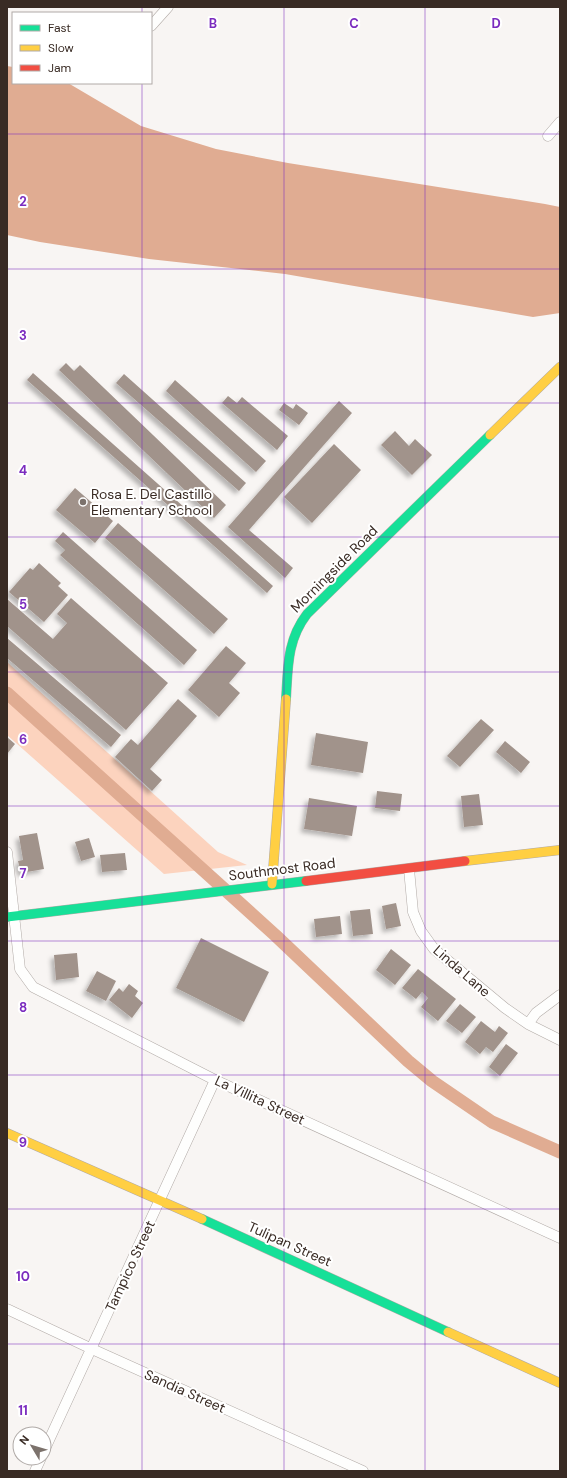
<svg xmlns="http://www.w3.org/2000/svg" width="567" height="1478" font-family="'DM Sans',sans-serif">
	<style>
		.green { fill: #fcd3be }
		.water { fill: #e0ac92 }
		.lines { fill: none; stroke-linecap: round; stroke-linejoin: round }
		.canal { stroke: #e0ac92; stroke-width: 13 }
		.building { fill: #a1938b; filter: url(#shadow) }
		.street-casing { stroke: #b1aaa6; stroke-width: 11 }
		.fast-casing { stroke: #b1aaa6; stroke-width: 10 }
		.slow-casing { stroke: #b1aaa6; stroke-width: 10 }
		.jam-casing { stroke: #b1aaa6; stroke-width: 10 }
		.street { stroke: #fefefd; stroke-width: 10 }
		.fast { stroke: #16e098; stroke-width: 9 }
		.slow { stroke: #ffcf43; stroke-width: 9 }
		.jam { stroke: #f24e42; stroke-width: 9 }
		.grid { fill: none; stroke: #7b2cbf; stroke-width: 1; stroke-opacity: 0.55 }
		.poi-dot { fill: #7c726c; stroke: #fff; stroke-width: 1.5 }
		.labels { text-anchor: middle; dominant-baseline: central; stroke-width: 4; stroke-linejoin: round; paint-order: stroke }
		.poi-label { font-size: 14px; fill: #392b24; stroke: #fff; text-anchor: start }
		.street-label { font-size: 14px; fill: #392b24; stroke: #fff }
		.grid-label { font-size: 13px; text-anchor: middle; font-weight: bold; fill: #7b2cbf; stroke: #fff; stroke-width: 4; stroke-linejoin: round; paint-order: stroke }
	</style>
	<defs>
		<filter id="shadow"><feDropShadow dx="-3.5" dy="3.5" stdDeviation="2" flood-color="#0004"/></filter>
	</defs>
	<rect width="100%" height="100%" fill="#f8f5f3"/>
	<path class="green" d="M7,662L218,852L247,865L164,874L7,735Z"/>
	<path class="water" d="M7,66L13,67V83H68L141,126L216,149L288,163L545,204L560,207V313L533,317L285,274L149,259L40,242L7,235Z"/>
	<g class="lines">
		<path class="canal" d="M7,693L275,935L408,1061L432,1081L492,1122L560,1152"/>
	</g>
	<path class="building" d="M66,363L74,371L80,365L226,505L214,518L59,370Z
		M33,373L273,586L267,593L27,380Z
		M124,374L246,483L239,491L116,383Z
		M175,380L266,461L256,472L166,391Z
		M228,396L237,403L242,397L288,436L277,450L222,403Z
		M339,401L352,413L249,530L293,568L285,578L228,527Z
		M284,403L293,409L296,404L308,413L299,425L279,410Z
		M395,431L409,446L415,439L432,455L412,475L381,445Z
		M334,444L361,470L312,523L284,497Z
		M75,488L113,521L95,543L56,510Z
		M118,523L228,619L214,634L105,538Z
		M63,532L197,650L184,665L60,555L65,550L55,541Z
		M39,563L61,583L58,586L68,595L44,622L9,592L30,568L33,570Z
		M71,598L168,683L126,730L7,626V599L53,639L67,623L57,614Z
		M7,638L121,735L111,747L7,658Z
		M226,646L246,663L229,683L240,693L219,717L188,690Z
		M178,699L197,716L150,769L162,780L152,791L115,757L131,739L138,745Z
		M481,719L494,730L460,767L447,756Z
		M316,733L368,742L363,773L311,765Z
		M7,737L15,744L7,754Z
		M505,741L530,762L521,773L496,752Z
		M377,791L402,794L400,811L375,808Z
		M479,794L483,825L464,827L461,796Z
		M309,798L357,806L352,836L304,829Z
		M37,833L44,869L21,873L18,861L23,860L19,836Z
		M89,838L95,857L81,861L75,842Z
		M125,853L127,870L102,872L100,855Z
		M396,903L401,926L386,929L382,906Z
		M370,909L373,934L353,936L350,911Z
		M340,916L342,934L316,937L314,919Z
		M201,938L269,972L244,1022L176,988Z
		M391,949L411,965L395,985L376,970Z
		M77,953L79,977L56,980L54,955Z
		M418,969L456,999L438,1021L421,1007L428,998L422,992L416,999L402,988Z
		M97,971L116,981L106,1001L86,991Z
		M129,984L138,991L135,996L143,1003L132,1018L109,1000L119,988L123,992Z
		M460,1004L476,1017L462,1033L446,1021Z
		M481,1021L495,1032L499,1026L508,1033L493,1052L486,1047L480,1054L465,1042Z
		M506,1044L518,1053L500,1076L489,1067Z"/>
	<g class="lines">
		<g class="street-casing">
			<path id="street" d="M151,26L168,7
				M548,136L560,122
				M7,852L20,969L33,987L215,1080L560,1238
				M409,869L413,912L421,931L434,949L505,1008L528,1024L560,1040
				M528,1024L536,1013L560,995
				M7,1309L92,1349L363,1471
				M44,1451L215,1080
				M35,1471L41,1458"/>
		</g>
		<g class="fast-casing">
			<path id="fast" d="M286,699C288,667 287,640 307,614L490,435
				M7,917L306,881
				M202,1219L448,1332"/>
		</g>
		<g class="slow-casing">
			<path id="slow" d="M490,435L560,367
				M465,861L560,850
				M272,884L286,699
				M7,1133L202,1219
				M448,1332L560,1383"/>
		</g>
		<g class="jam-casing">
			<path id="jam" d="M306,881L465,861"/>
		</g>
		<use href="#street" class="street"/>
		<use href="#fast" class="fast"/>
		<use href="#slow" class="slow"/>
		<use href="#jam" class="jam"/>
	</g>
	<path class="grid" d="M142,7V13M284,7V1471M425,7V1471M142,83V1471M7,134H560M7,269H560M7,403H560M7,537H560M7,672H560M7,806H560M7,941H560M7,1075H560M7,1209H560M7,1344H560"/>
	<circle class="poi-dot" cx="83" cy="502" r="4"/>
	<g class="labels">
		<g class="poi-label">
			<text x="91" y="494">Rosa E. Del Castillo<tspan x="91" dy="16">Elementary School</tspan></text>
		</g>
		<g class="street-label">
			<text transform="translate(334 569) rotate(-45)">Morningside Road</text>
			<text transform="translate(282 869) rotate(-7)">Southmost Road</text>
			<text transform="translate(462 971) rotate(41)">Linda Lane</text>
			<text transform="translate(260 1100) rotate(25)">La Villita Street</text>
			<text transform="translate(290 1244) rotate(24)">Tulipan Street</text>
			<text transform="translate(130 1266) rotate(-65)">Tampico Street</text>
			<text transform="translate(185 1391) rotate(24)">Sandia Street</text>
		</g>
	</g>
	<g class="grid-label">
		<text x="213" y="28">B</text>
		<text x="354" y="28">C</text>
		<text x="496" y="28">D</text>
		<text x="23" y="206">2</text>
		<text x="23" y="340">3</text>
		<text x="23" y="475">4</text>
		<text x="23" y="609">5</text>
		<text x="23" y="744">6</text>
		<text x="23" y="878">7</text>
		<text x="23" y="1012">8</text>
		<text x="23" y="1147">9</text>
		<text x="23" y="1281">10</text>
		<text x="23" y="1415">11</text>
	</g>
	<rect width="567" height="1478" fill="none" stroke="#392b24" stroke-width="16"/>
	<rect x="12" y="12" width="140" height="72" fill="#ffffff" stroke="#b0aaa7"/>
	<rect x="20" y="25" width="20" height="6" fill="#16e098" stroke="#b0aaa7"/>
	<text x="48" y="32" font-size="12" fill="#392b24">Fast</text>
	<rect x="20" y="45" width="20" height="6" fill="#ffcf43" stroke="#b0aaa7"/>
	<text x="48" y="52" font-size="12" fill="#392b24">Slow</text>
	<rect x="20" y="65" width="20" height="6" fill="#f24e42" stroke="#b0aaa7"/>
	<text x="48" y="72" font-size="12" fill="#392b24">Jam</text>
	<g transform="translate(32 1446) rotate(308)"><circle r="19" fill="#ffffff" stroke="#b0aaa7"/>
	<path d="M0-3L7 15L0 10L-7 15Z" fill="#7c726c"/>
	<text y="-6" font-size="11" font-weight="bold" text-anchor="middle" fill="#392b24">N</text>
	</g>
</svg>
